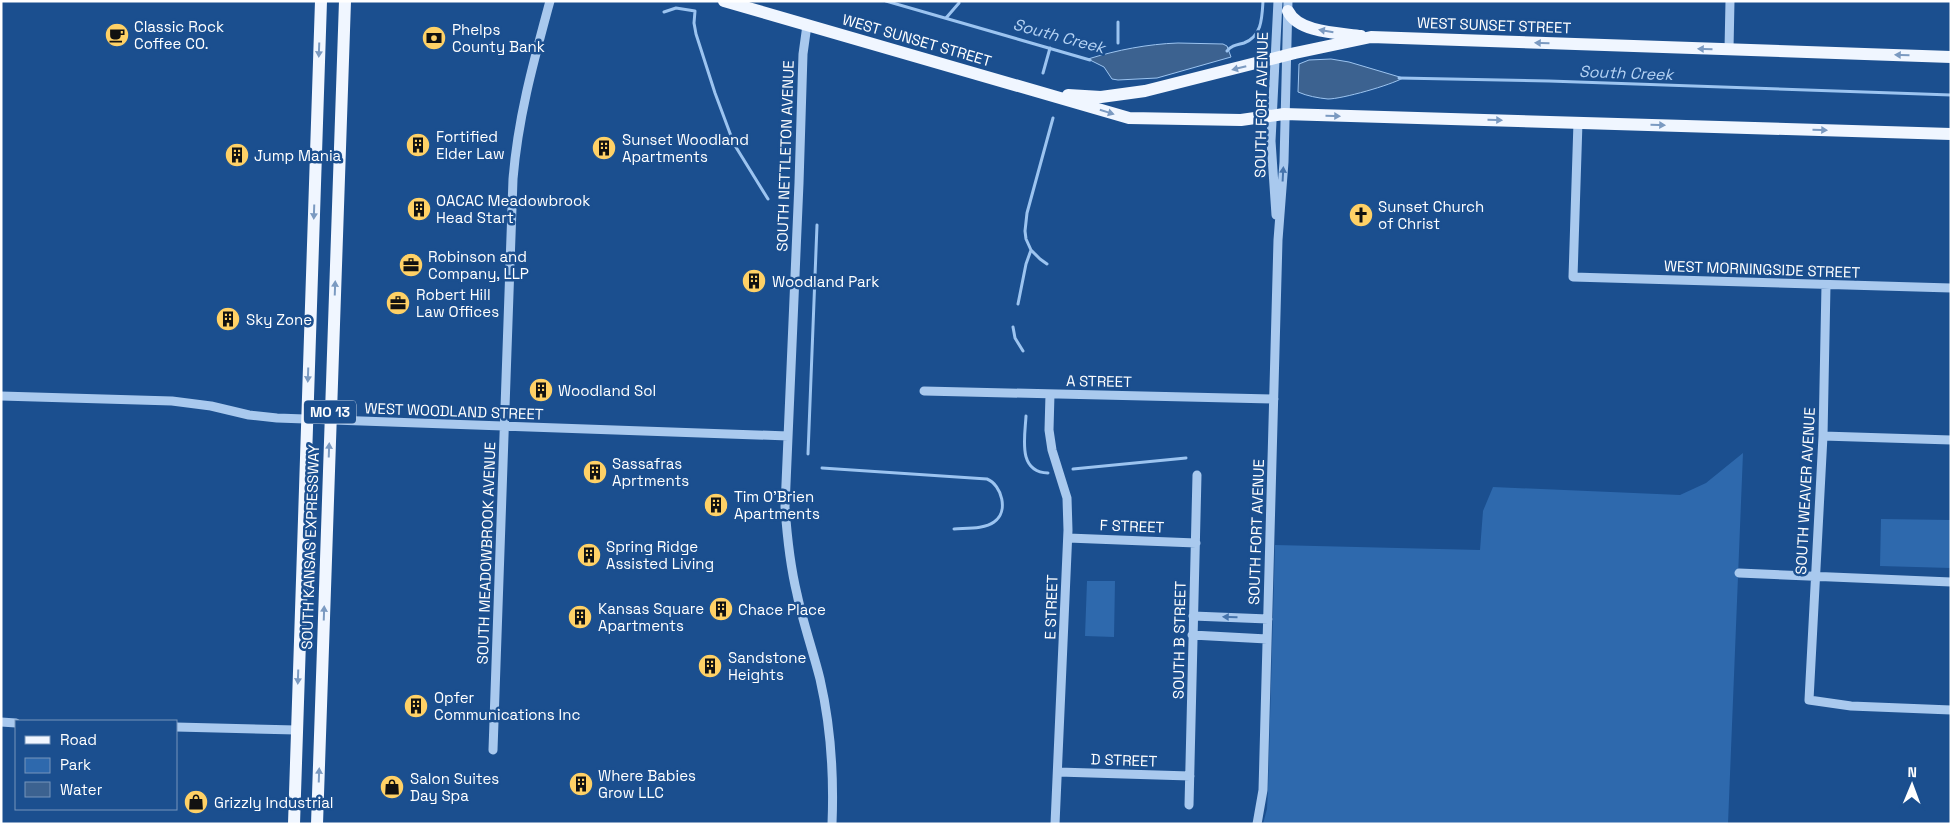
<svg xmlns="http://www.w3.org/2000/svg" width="1952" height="825" font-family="'Space Grotesk',sans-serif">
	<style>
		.green { fill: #2e69ad }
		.water { fill: #3c6290; stroke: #9cc4f0 }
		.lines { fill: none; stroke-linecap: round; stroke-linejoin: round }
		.stream { stroke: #9cc4f0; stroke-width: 3 }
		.minor { stroke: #a9c9ee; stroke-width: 9 }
		.major { stroke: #f0f6ff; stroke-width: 12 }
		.oneway { fill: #7b9ac1 }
		.oneway2 { fill: #4674ac }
		.labels { text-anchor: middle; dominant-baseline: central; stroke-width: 5; stroke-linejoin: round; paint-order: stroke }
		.shield { fill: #1b4f8f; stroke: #bbcadd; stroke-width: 1 }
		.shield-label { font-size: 14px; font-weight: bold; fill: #fff }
		.street-label { font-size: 15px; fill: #fff; stroke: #1b4f8f }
		.poi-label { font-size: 15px; fill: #fff; stroke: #1b4f8f; text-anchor: start }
		.water-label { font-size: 16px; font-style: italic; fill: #b5d3f5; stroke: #1b4f8f }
	</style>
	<rect width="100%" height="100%" fill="#1b4f8f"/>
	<path class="green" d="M1743,453L1728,824H1263L1267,809L1268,788L1275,545L1480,550L1483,511L1493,487L1680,495L1706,483Z
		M1881,519L1951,520V568L1880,566Z
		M1087,581H1115L1114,637L1085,636Z"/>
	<path class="water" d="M1178,43L1223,44L1227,46L1231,57L1157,78L1118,80L1112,79L1104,67L1088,59C1117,50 1148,44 1178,43Z
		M1331,59L1349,62L1403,78C1391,85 1342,99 1328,99C1318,98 1307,96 1298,92L1299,64L1309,60Z"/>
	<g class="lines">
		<path class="stream" d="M886,1L1090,60
			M664,12L676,8L695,11L694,23L696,34L715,93L734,144L768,199
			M946,18L959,3
			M1118,43V22
			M1227,51C1232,45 1237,45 1244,43C1262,36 1262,18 1263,1
			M1043,73L1050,48
			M1399,78L1549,81L1951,95
			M1031,250L1040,259L1047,264
			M1018,304L1026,264L1031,250L1026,239L1025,231L1027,213L1053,118
			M1013,327L1015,338L1023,351
			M1026,416C1025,437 1017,472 1048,473
			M808,454L817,225
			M822,468L987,479C1002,485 1009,512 994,522C985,529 966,528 954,529
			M1073,469L1186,458"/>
		<path class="minor" d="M807,25L803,54L799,183L785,507C787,536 790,565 797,594C803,623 813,651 820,679C831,727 834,775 832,824
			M1729,49L1730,1
			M1578,122L1573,277L1951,288
			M1276,215L1271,141L1278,1
			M1826,285L1823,436L1809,700L1851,706L1951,710
			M924,391L1274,399
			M1050,394L1049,430L1052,450L1067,498L1068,530L1055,824
			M1,396L172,401L211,406L249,415L277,418L788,436
			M1823,436L1951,440
			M1068,538L1196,543
			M1739,573L1951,582
			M1193,616L1268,619
			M1192,635L1267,639
			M1,722L16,723
			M176,727L296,730
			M493,750L513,179C518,117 534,60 550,1
			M1058,772L1190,776
			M1189,805L1197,475
			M1257,824L1263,790L1278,240L1284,162L1288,1"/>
		<path class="major" d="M724,1L1129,118L1241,120L1284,114L1951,134
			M1288,11C1298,33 1340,33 1361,36
			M1068,95L1101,97L1145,91L1295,53L1371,37L1951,57
			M294,824L321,1
			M317,824L345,1"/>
	</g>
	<defs><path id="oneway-solid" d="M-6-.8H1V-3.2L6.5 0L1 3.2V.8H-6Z" transform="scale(1.25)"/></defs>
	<g class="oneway">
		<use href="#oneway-solid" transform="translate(1326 31) rotate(-170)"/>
		<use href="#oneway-solid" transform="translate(1542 43) rotate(-178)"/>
		<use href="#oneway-solid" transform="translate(1705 49) rotate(-178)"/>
		<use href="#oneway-solid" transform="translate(319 50) rotate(92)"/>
		<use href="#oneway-solid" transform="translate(1902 55) rotate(-178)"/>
		<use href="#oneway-solid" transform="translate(1239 68) rotate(166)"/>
		<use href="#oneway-solid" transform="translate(1107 112) rotate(17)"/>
		<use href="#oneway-solid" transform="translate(1333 116) rotate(1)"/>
		<use href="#oneway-solid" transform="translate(1495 120) rotate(1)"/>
		<use href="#oneway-solid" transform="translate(1658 125) rotate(2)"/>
		<use href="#oneway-solid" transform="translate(1820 130) rotate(2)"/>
		<use href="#oneway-solid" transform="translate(314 212) rotate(92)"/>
		<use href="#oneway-solid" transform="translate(335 288) rotate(-88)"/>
		<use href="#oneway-solid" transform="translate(308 375) rotate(92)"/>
		<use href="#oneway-solid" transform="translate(329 450) rotate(-88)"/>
		<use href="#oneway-solid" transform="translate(324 613) rotate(-88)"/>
		<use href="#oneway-solid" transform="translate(298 677) rotate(92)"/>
		<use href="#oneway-solid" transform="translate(319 775) rotate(-88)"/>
	</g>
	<g class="oneway2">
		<use href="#oneway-solid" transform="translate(1283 174) rotate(-87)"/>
		<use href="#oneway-solid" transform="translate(1230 617) rotate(-178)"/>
	</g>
	<defs>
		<g id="cafe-disc" transform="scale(1.25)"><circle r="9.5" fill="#ffd166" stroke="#1b4f8f"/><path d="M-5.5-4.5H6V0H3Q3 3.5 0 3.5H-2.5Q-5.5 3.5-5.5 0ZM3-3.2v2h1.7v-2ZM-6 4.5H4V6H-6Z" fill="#111"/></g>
		<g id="bank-disc" transform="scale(1.25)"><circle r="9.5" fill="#ffd166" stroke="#1b4f8f"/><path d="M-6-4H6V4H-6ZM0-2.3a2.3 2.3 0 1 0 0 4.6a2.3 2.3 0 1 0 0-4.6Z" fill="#111"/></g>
		<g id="building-disc" transform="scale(1.25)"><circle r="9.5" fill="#ffd166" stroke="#1b4f8f"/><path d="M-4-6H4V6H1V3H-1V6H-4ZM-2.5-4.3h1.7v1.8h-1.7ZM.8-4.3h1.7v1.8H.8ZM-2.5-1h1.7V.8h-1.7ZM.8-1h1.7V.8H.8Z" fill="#111"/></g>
		<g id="church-disc" transform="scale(1.25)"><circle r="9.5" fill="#ffd166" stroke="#1b4f8f"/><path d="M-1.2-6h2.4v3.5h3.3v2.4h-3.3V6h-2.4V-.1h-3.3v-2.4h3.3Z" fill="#111"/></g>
		<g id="office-disc" transform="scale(1.25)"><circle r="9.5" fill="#ffd166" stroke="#1b4f8f"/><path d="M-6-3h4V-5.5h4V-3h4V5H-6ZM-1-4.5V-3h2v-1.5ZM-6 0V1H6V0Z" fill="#111"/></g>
		<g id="shop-disc" transform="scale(1.25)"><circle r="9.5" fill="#ffd166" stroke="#1b4f8f"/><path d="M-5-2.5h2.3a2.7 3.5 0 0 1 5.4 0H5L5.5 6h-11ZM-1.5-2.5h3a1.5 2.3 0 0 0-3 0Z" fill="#111"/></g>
	</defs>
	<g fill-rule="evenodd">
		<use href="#cafe-disc" x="117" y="35"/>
		<use href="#bank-disc" x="434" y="38"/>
		<use href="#building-disc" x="418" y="145"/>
		<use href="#building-disc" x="604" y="148"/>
		<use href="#building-disc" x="237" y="155"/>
		<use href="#building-disc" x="419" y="209"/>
		<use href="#church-disc" x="1361" y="215"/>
		<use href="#office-disc" x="411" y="265"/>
		<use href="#building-disc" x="754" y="281"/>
		<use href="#office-disc" x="398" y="303"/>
		<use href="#building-disc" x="228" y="319"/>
		<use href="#building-disc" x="541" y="390"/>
		<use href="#building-disc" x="595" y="472"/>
		<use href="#building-disc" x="716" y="505"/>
		<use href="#building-disc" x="589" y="555"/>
		<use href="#building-disc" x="721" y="609"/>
		<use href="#building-disc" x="580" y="617"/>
		<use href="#building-disc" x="710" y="666"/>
		<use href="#building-disc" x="416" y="706"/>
		<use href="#building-disc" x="581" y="784"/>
		<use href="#shop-disc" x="392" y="787"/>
		<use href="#shop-disc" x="196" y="802"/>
	</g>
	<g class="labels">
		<rect class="shield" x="304" y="400.5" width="52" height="23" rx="4"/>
		<g class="shield-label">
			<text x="330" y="412">MO 13</text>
		</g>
		<g class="street-label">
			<text transform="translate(1494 25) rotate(2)">WEST SUNSET STREET</text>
			<text transform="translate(917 40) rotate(16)">WEST SUNSET STREET</text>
			<text transform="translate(1261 105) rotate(-89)">SOUTH FORT AVENUE</text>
			<text transform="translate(785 156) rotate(-88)">SOUTH NETTLETON AVENUE</text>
			<text transform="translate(1762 269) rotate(2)">WEST MORNINGSIDE STREET</text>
			<text transform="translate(1099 381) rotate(1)">A STREET</text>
			<text transform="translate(454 411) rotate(2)">WEST WOODLAND STREET</text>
			<text transform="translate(1805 491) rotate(-87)">SOUTH WEAVER AVENUE</text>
			<text transform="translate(1132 526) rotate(2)">F STREET</text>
			<text transform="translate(1256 532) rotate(-88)">SOUTH FORT AVENUE</text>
			<text transform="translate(310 547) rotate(-88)">SOUTH KANSAS EXPRESSWAY</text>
			<text transform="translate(486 553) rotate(-88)">SOUTH MEADOWBROOK AVENUE</text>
			<text transform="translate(1051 607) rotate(-88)">E STREET</text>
			<text transform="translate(1179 640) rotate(-89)">SOUTH B STREET</text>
			<text transform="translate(1124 760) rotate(2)">D STREET</text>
		</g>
		<g class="poi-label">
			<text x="134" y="26">Classic Rock<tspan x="134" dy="17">Coffee CO.</tspan></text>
			<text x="452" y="29">Phelps<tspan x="452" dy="17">County Bank</tspan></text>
			<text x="436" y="136">Fortified<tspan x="436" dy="17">Elder Law</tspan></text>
			<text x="622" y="139">Sunset Woodland<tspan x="622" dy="17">Apartments</tspan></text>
			<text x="254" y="155">Jump Mania</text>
			<text x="436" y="200">OACAC Meadowbrook<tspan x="436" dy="17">Head Start</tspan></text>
			<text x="1378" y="206">Sunset Church<tspan x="1378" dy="17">of Christ</tspan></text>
			<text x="428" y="256">Robinson and<tspan x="428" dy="17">Company, LLP</tspan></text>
			<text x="772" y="281">Woodland Park</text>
			<text x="416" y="294">Robert Hill<tspan x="416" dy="17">Law Offices</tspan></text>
			<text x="246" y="319">Sky Zone</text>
			<text x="558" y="390">Woodland Sol</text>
			<text x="612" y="463">Sassafras<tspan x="612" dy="17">Aprtments</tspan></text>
			<text x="734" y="496">Tim O'Brien<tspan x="734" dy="17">Apartments</tspan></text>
			<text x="606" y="546">Spring Ridge<tspan x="606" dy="17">Assisted Living</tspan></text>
			<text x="598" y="608">Kansas Square<tspan x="598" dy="17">Apartments</tspan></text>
			<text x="738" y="609">Chace Place</text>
			<text x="728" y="657">Sandstone<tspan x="728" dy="17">Heights</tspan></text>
			<text x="434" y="697">Opfer<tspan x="434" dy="17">Communications Inc</tspan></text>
			<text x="598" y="775">Where Babies<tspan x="598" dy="17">Grow LLC</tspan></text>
			<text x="410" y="778">Salon Suites<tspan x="410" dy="17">Day Spa</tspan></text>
			<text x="214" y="802">Grizzly Industrial</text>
		</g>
		<g class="water-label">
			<text transform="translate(1059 36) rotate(15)">South Creek</text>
			<text transform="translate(1626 73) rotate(2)">South Creek</text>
		</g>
	</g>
	<rect width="1952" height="825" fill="none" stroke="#ffffff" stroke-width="5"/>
	<rect x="15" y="720" width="162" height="90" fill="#1b4f8f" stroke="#7695bc"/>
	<rect x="25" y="736" width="25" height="8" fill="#f0f6ff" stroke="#7695bc"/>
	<text x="60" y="745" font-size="15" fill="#ffffff">Road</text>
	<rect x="25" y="758" width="25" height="15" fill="#2e69ad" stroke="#7695bc"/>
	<text x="60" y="770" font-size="15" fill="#ffffff">Park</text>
	<rect x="25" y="782" width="25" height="15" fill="#3c6290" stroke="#7695bc"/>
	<text x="60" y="795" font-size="15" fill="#ffffff">Water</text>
	<g transform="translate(1912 785) rotate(1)" stroke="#1b4f8f" stroke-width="4" paint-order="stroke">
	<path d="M0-4L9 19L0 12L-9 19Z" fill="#ffffff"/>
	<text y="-8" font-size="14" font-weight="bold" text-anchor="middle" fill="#ffffff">N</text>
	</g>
</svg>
